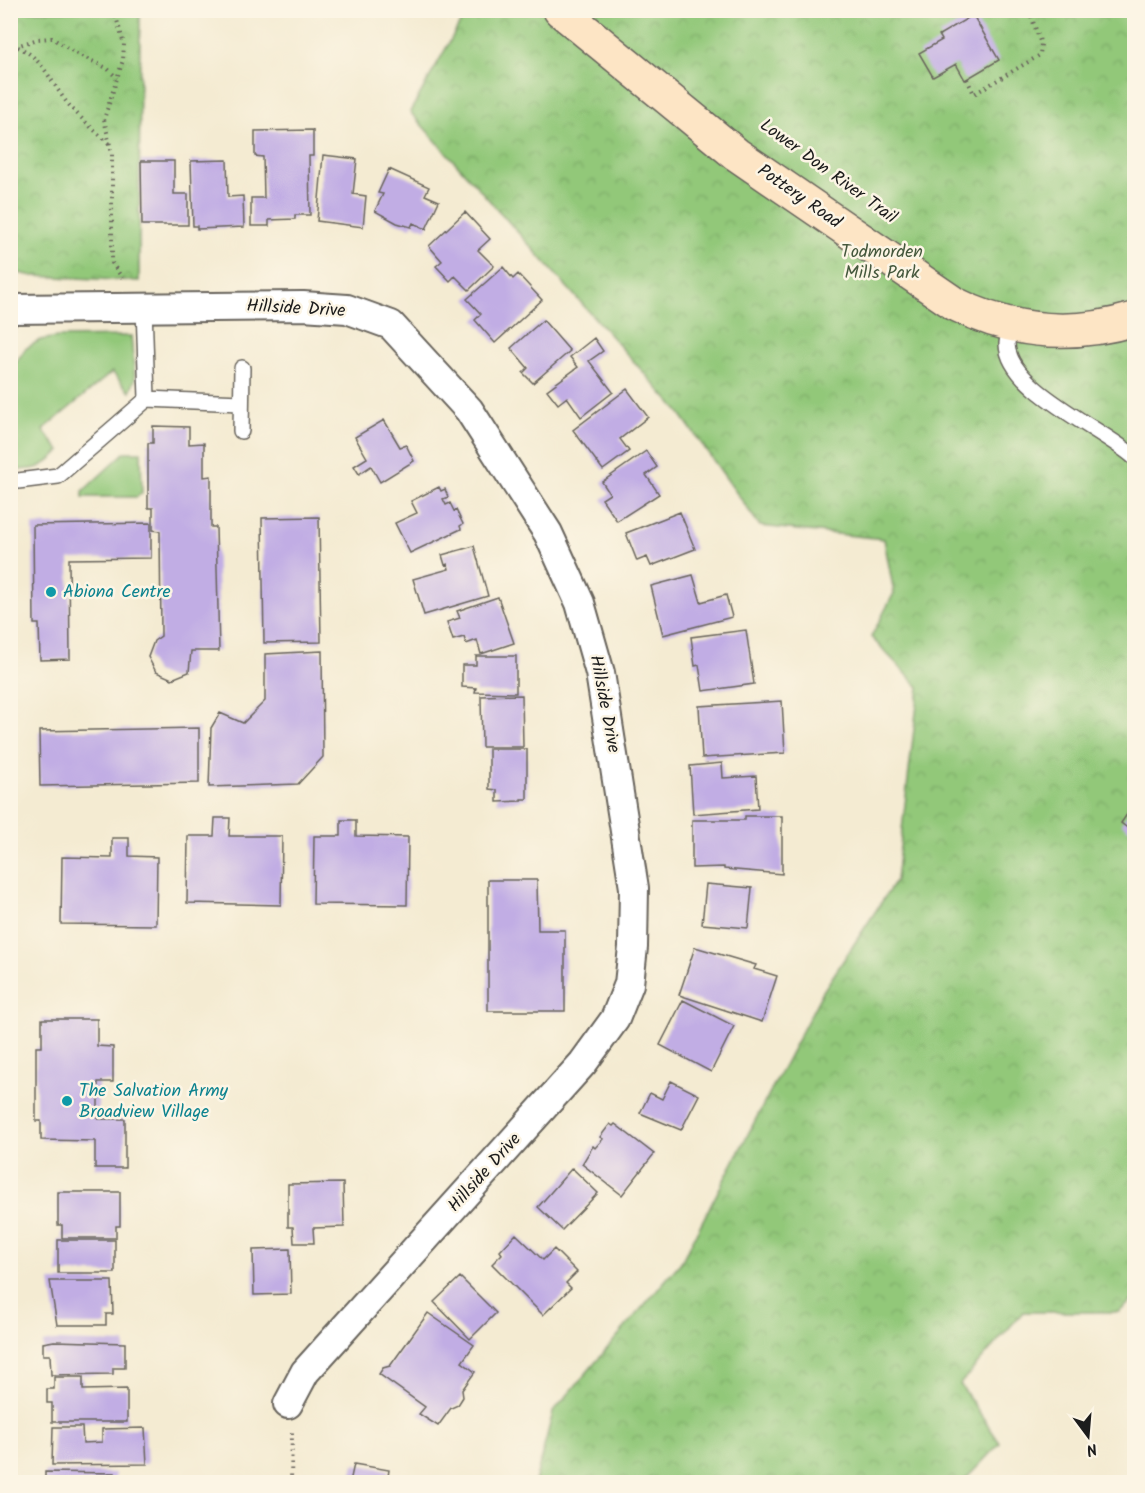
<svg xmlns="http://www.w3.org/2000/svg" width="1145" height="1493" font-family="Kalam,sans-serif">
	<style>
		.green { fill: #92c879; stroke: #57724a; stroke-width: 1.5 }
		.park { fill: url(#park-crowns); stroke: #57724a; stroke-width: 1.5 }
		.building { fill: #c1ade4 }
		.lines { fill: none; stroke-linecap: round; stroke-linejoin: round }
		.lane-casing { stroke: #68645c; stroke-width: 18 }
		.street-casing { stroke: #68645c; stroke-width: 32 }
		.secondary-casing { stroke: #68645c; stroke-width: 36 }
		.path { stroke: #68645c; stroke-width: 4; stroke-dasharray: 1.5 4.5; stroke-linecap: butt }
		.lane { stroke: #fff; stroke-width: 15 }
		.street { stroke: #fff; stroke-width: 28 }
		.secondary { stroke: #fde5c5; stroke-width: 33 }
		.culture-dot { fill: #0f9aa8; stroke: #fcf5e5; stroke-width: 2 }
		.labels { text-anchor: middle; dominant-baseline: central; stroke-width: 5; stroke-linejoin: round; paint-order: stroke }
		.street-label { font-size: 18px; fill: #1c1c1c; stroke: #fcf5e5 }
		.park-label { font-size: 18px; fill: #45583d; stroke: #fcf5e5 }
		.culture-label { font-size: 18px; fill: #0d838f; stroke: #fcf5e5; text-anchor: start }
	</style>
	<defs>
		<pattern id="park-crowns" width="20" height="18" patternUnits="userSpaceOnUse" patternTransform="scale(1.5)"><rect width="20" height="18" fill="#92c879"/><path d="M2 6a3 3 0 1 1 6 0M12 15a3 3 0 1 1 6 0" fill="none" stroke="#7dab68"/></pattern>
	</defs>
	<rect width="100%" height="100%" fill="#fcf5e5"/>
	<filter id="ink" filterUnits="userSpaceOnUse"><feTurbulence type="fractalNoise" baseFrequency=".0167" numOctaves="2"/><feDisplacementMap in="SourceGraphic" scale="12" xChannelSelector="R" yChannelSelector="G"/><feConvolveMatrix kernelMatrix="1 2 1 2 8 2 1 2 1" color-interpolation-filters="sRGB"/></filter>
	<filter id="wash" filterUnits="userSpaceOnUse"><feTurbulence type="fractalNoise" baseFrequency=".008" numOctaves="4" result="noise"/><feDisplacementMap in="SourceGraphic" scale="24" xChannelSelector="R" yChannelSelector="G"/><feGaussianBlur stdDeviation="1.35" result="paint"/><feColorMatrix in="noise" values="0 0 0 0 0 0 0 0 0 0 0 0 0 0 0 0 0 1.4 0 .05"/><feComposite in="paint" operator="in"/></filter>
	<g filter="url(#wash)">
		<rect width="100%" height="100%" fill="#f4ebd2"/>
		<path class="green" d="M131,336L135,379L130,392L112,372L43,430L60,451C42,469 36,470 11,470V370L25,349L40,340L58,337Z
			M125,452H141L142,493L137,497H83V491Z"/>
		<path class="park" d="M10,11H140L139,281L33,276L19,273L11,264Z
			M467,11H1134V1299L1119,1312H1023L960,1384L1000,1443L963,1482H535L553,1412L681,1262L822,993L896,880L919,687L871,637L894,593L884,539L760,526L679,412L410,112Z"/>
		<g id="blocks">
			<path class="building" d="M973,15L999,60L965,80L956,64L933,77L919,53L942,40L939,35Z
				M313,130V156H309L310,215H295V219L269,220V226H251V198H264L263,157L255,156V131Z
				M323,155L357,159L353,194L366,196L363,227L317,221Z
				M227,160L228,197L243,196L244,227L197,229V226H193L191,161Z
				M141,161H174V194H188V225H142Z
				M389,169L429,187L425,195L439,201L426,229L413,223L411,227L397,223L375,211L383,194L378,193Z
				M465,212L490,239L478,250L494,266L469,290L455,276L450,281L436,266L442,261L429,246Z
				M503,267L513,279L518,274L542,300L495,343L475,320L481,314L467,299Z
				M543,320L570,351L533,383L523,373L528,368L511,348Z
				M594,338L603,351L589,361L613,392L581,417L567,397L558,404L547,390L578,367L570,357Z
				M627,389L648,417L620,439L629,451L603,470L573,430Z
				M384,420L400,447L406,445L414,461L380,482L371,466L359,474L354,466L367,458L355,437Z
				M153,426L189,427V444L204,443V477L211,476V527H216L219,651H191L189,672L172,679L156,672L148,657L154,641L161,636L160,531L153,530V508H148V443H153Z
				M646,451L657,467L646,475L659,494L617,521L602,499L610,494L602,482Z
				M439,487L441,491L445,489L448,497L443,499L446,505L450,503L454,511L456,510L463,524L460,526L461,529L410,553L395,523L417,513L411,501Z
				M680,512L695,549L651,566L647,557L637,561L626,533Z
				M319,517L321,642L264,643L262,518Z
				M151,523V558L69,559L70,659L40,660L39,624H34L33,525Z
				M474,546L488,596L424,615L413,579L449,569L448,564L445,565L442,555Z
				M693,575L701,602L726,595L732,617L663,635L651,586Z
				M498,597L514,643L481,654L477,640L466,644L464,637L453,640L447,622L460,618L457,611Z
				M746,630L754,684L703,691L699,665L695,666L691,637Z
				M322,651L323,757L298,784L209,787L211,728L220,713L243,723L265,701V654Z
				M476,656H516V693L475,692L476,688L462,687V665H476Z
				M522,695L523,747H482L481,696Z
				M782,701L785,753L702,758L699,706Z
				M199,728V783L40,786L39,731Z
				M489,749H527V799H521V801L497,802V790L489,789Z
				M722,763L723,778L756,776L758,809L693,814L690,766Z
				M1134,804V833L1121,823Z
				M745,816H782V874L724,869V867L692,868V820H745Z
				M215,818H230L229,836H282L281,905L187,903L188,836H214Z
				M341,820H356V836L408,837L407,905L313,904L314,836H341Z
				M112,838H129V856L157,857L156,925L61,924L62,857L112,858Z
				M488,880H537L538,930H565V1011H488Z
				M706,884L752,888L748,928L702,924Z
				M695,947L756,965L754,969L777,976L762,1022L679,995Z
				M683,1000L734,1026L711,1072L660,1045Z
				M42,1019H97V1046L113,1047V1082H98V1119H125V1168H95V1141L41,1140V1121H36V1047H42Z
				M671,1081L699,1095L681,1130L640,1113L650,1093L662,1099Z
				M610,1124L613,1126L615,1124L654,1154L622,1195L582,1164L593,1146L595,1148L603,1139L600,1137Z
				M572,1168L598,1193L562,1230L538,1207Z
				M343,1183L344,1227L313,1228L314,1243H294L293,1227H288V1184Z
				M58,1192H120V1226H116V1238H62V1225H58Z
				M516,1234L543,1260L554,1249L577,1272L566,1283L571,1288L543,1315L492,1264L502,1254L500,1251Z
				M58,1240H115V1273H58Z
				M290,1249L291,1294L254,1295L253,1250Z
				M460,1277L496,1313L470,1339L434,1302Z
				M50,1281H112L113,1314H106V1325H57Z
				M428,1313L474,1345L462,1362L475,1372L462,1390L463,1397L458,1405L451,1408L438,1426L419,1414L425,1407L379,1374L383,1368L390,1366Z
				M54,1341L125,1343V1368H113V1374L51,1375L50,1355H43V1343Z
				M54,1377H83V1390L127,1389V1422H52V1403H47V1389H54Z
				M53,1427H82L83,1443L102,1442V1429L145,1428L147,1464L52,1465Z
				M354,1464L389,1470L387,1482H350Z
				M45,1472L115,1473V1482H45Z"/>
		</g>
	</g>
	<g filter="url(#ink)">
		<use href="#blocks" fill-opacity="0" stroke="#68645c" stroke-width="1.5"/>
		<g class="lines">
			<g class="lane-casing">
				<path id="lane" d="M144,307L147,399
					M1011,326C1010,332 1007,339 1007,344C1008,389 1103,429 1134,457
					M241,431L242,368
					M10,482L58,476L147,399L241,403"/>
			</g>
			<g class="street-casing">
				<path id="street" d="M10,309L303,306L347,309L391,325L469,410L548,533L580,603L600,673L634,888L633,947L629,984L615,1019L583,1063L305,1372L288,1404"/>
			</g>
			<g class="secondary-casing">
				<path id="secondary" d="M560,10L736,154L955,304C1013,333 1072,338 1134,319"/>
			</g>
			<path class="path" d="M114,10L124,44L123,60L104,119L112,154V263L122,278
				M18,47C42,58 50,80 65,100C77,116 95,130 109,144
				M10,48L38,39L52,38L77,54L107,68L117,78
				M967,79L974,94L1040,55L1041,44L1029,10
				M291,1482L292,1432"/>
			<use href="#lane" class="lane"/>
			<use href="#street" class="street"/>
			<use href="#secondary" class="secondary"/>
		</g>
	</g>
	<g class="culture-dot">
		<circle cx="51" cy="592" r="6"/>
		<circle cx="67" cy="1101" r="6"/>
	</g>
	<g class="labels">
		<g class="street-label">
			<text transform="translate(828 172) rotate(36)">Lower Don River Trail</text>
			<text transform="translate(799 197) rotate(35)">Pottery Road</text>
			<text transform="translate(296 309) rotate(3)">Hillside Drive</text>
			<text transform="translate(604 704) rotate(79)">Hillside Drive</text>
			<text transform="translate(485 1173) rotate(-48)">Hillside Drive</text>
		</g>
		<g class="park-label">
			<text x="882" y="252">Todmorden<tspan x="882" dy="21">Mills Park</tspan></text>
		</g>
		<g class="culture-label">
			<text x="63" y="592">Abiona Centre</text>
			<text x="79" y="1091">The Salvation Army<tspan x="79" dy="21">Broadview Village</tspan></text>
		</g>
	</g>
	<rect width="1145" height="1493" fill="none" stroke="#fcf5e5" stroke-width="36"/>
	<g transform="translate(1088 1436) rotate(164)" stroke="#fcf5e5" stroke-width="4.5" paint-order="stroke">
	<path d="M0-4.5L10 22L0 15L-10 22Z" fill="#1c1c1c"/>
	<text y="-9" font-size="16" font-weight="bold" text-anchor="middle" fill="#1c1c1c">N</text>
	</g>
</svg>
